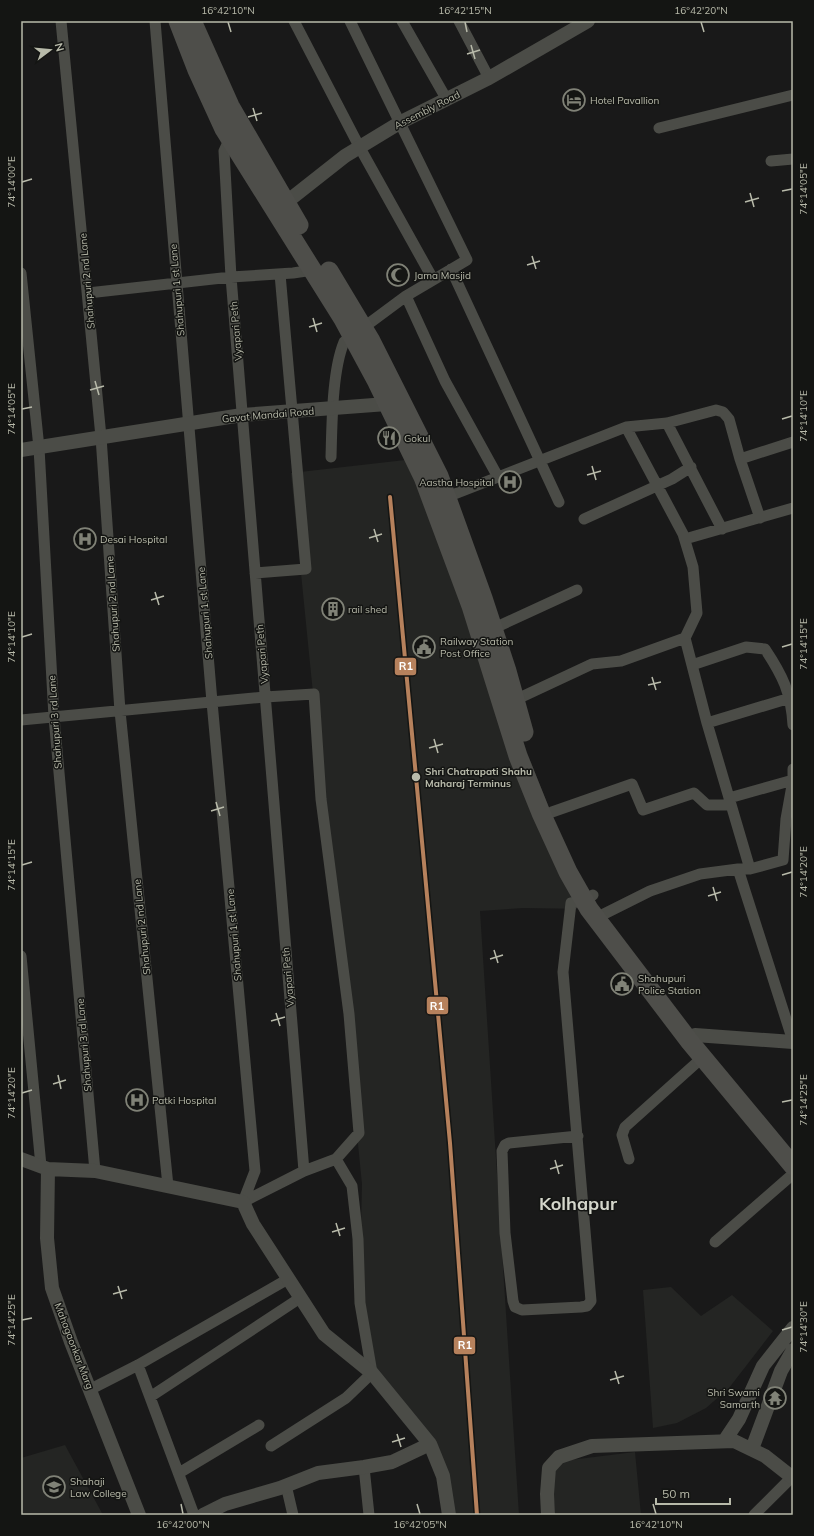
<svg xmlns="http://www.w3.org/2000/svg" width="814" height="1536" font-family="Mulish,sans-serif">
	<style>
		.built { fill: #242523 }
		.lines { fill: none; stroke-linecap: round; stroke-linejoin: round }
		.minor { stroke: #4b4c47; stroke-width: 11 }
		.tertiary { stroke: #4b4c47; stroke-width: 14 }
		.trunk { stroke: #4e4e4a; stroke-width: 19 }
		.rail-1-casing { stroke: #141513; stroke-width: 7 }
		.rail-1 { stroke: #b6815c; stroke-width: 4 }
		.ticks { fill: none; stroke: #b8baaa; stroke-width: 1.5 }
		.stop-dot { fill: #b8baaa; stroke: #141513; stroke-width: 1.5 }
		.labels { text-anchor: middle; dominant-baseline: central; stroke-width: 3; stroke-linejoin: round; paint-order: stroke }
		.poi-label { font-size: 10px; fill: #b8baaa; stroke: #141513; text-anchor: start }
		.street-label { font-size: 10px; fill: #b8baaa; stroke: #141513 }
		.stop-label { font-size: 10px; font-weight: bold; fill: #b8baaa; stroke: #141513; text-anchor: start }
		.town-label { font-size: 18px; font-weight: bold; fill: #d4d6cb; stroke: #141513 }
		.line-badge { stroke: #141513; stroke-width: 1.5 }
		.badge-label { font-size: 11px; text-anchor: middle; font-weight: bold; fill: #fff }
		.neatline { fill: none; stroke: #b8baaa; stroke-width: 1.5 }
		.ticks-label { font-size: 10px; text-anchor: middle; fill: #b8baaa }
	</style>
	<rect width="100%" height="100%" fill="#191919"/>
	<path class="built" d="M414,459L476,623L589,909L523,908L480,911L519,1515H449L439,1462L372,1373L360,1268L362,1184L291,473Z
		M671,1287L701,1316L732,1295L773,1331L729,1388L706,1408L677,1423L653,1428L643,1290Z
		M65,1445L103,1515H21V1458Z
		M635,1452L641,1515H555L552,1477L556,1468L562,1461Z"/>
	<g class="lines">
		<path class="minor" d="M61,21L101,437L120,711L168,1186
			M155,21L212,702L255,1171L243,1202
			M294,21L360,148L433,279
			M402,21L447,100
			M459,21L489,78
			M659,128L793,95
			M230,138L224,151L231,277L304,1171
			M771,161L793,159
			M451,269L559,502
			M21,273L39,448L54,717L95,1171
			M88,293L231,277L293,273L313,270
			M406,296L445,381L498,477
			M667,423L722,529
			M331,457C332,424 332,371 344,342L406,296L467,260L350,21
			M740,459L793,442
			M447,497L626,427L667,423L716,410L723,412L729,419L740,459L760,518
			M584,519L672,479L691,467
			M685,539L793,508
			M255,573L306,569L280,274
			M488,631L577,590
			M685,638L707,723L750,869H738
			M692,665L746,647L765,649C783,676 791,693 793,725
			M515,700L592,664L621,661L685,638L697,613L693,567L683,534L626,427
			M21,720L265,697L314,694L321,799L349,1014L359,1133L336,1159
			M707,723L790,698
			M729,798L793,780V769
			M552,812L632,784L643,810L694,793L707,805H730
			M750,869L783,860L786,819L793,780
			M604,914L650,891L700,874L738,869L793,1041
			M21,956L41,1166
			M578,1136L509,1143L505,1145L502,1151L505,1233L513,1301L515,1307L522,1310L581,1307L587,1306L591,1301L563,972L571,903L583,901L593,895
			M629,1159L622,1135L625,1127L703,1057
			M243,1202L304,1171L336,1159L352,1186L358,1239L360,1303L372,1373L346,1398L271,1446
			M715,1242L793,1174
			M138,1365L194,1515
			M91,1389L138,1365L288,1279
			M150,1397L300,1298
			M364,1467L369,1515
			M179,1473L259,1425
			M286,1485L293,1515
			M754,1515L792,1477"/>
		<path class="tertiary" d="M279,208L345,156L401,122L489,78L588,21
			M21,450L242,415L387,404
			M695,1035L793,1042
			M21,1159L48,1169L95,1171L243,1202L253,1224L324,1334L372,1373L430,1444
			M48,1169L47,1238L52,1288L71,1342L139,1515
			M725,1440L739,1419L763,1366L793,1328
			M752,1449L781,1371L793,1350
			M203,1515L225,1504L280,1488L318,1473L364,1467L392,1462L430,1444L443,1476L449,1515
			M548,1515L547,1494L549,1468L559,1457L592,1446L734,1441L765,1456L793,1478"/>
		<path class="trunk" d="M178,21L197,70L224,129L343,319L377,382L423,477L471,606L518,756L541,813L568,872L589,909L690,1042L793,1166
			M192,21L230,106L299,225
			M329,271L371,341L439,476L483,598L507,671L524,732"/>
		<g class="rail-1-casing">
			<path id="rail-1" d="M390,497L450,1143L477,1515"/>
		</g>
		<use href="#rail-1" class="rail-1"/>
	</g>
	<path class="ticks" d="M228,22L231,32M465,22L467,32M701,22L704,32M471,45L475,59M467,54L480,50M253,108L257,121M248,117L262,113M22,182L32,179M782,191L792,189M750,193L754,207M745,202L759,198M532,256L536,269M527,265L540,261M313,318L317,332M309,327L322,323M95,381L99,395M90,390L104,386M22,409L32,407M782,419L792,416M592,466L596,480M587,475L601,471M374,529L378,542M369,538L382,534M155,592L159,605M151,600L164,596M22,637L32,634M782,647L792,644M652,677L656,690M648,685L661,682M434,739L438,753M429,748L443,744M216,802L220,816M211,811L224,807M22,865L32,862M782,875L792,872M713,887L717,901M708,896L721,892M494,950L498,963M490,959L503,955M276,1013L280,1026M271,1021L285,1017M58,1075L61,1089M53,1084L66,1080M22,1093L32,1090M782,1102L792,1100M555,1160L559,1174M550,1169L563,1165M336,1223L340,1236M332,1232L345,1228M118,1286L122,1299M113,1294L127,1290M22,1320L32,1318M782,1330L792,1327M615,1371L619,1384M610,1380L624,1376M397,1434L401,1447M392,1442L405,1438M181,1504L183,1514M417,1504L420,1514M653,1504L656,1514"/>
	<defs>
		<g id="hotel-ring" transform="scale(1.15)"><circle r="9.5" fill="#141513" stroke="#808277" stroke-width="1.5"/><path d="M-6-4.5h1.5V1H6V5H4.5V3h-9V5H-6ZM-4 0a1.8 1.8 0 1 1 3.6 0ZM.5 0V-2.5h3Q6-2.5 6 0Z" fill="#808277"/></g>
		<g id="mosque-ring" transform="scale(1.15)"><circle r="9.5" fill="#141513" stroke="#808277" stroke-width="1.5"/><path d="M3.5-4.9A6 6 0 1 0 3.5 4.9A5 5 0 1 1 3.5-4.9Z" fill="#808277"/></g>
		<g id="restaurant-ring" transform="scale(1.15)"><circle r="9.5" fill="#141513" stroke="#808277" stroke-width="1.5"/><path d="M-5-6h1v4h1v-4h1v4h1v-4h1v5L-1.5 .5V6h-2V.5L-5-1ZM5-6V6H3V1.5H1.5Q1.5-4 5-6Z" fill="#808277"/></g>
		<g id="hospital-ring" transform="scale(1.15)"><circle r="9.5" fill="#141513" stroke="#808277" stroke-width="1.5"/><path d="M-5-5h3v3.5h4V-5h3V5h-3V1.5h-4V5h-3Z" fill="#808277"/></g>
		<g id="building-ring" transform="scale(1.15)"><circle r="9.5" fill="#141513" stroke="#808277" stroke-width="1.5"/><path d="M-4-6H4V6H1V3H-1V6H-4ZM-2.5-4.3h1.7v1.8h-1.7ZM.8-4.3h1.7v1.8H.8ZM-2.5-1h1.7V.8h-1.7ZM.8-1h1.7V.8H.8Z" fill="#808277"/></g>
		<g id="civic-ring" transform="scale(1.15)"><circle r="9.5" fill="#141513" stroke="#808277" stroke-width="1.5"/><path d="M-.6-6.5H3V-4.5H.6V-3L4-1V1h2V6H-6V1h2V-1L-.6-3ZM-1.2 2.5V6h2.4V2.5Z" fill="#808277"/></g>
		<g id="temple-ring" transform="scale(1.15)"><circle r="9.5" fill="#141513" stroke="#808277" stroke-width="1.5"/><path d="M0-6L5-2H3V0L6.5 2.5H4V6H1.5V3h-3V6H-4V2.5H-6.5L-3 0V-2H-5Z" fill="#808277"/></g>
		<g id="university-ring" transform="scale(1.15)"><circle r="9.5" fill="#141513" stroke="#808277" stroke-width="1.5"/><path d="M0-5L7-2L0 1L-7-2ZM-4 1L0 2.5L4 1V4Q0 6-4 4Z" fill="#808277"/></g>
	</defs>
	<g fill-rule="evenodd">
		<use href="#hotel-ring" x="574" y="100"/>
		<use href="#mosque-ring" x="398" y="275"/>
		<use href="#restaurant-ring" x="389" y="438"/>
		<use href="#hospital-ring" x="510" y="482"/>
		<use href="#hospital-ring" x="85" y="539"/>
		<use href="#building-ring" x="333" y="609"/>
		<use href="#civic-ring" x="424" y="647"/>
		<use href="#civic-ring" x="622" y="984"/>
		<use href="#hospital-ring" x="137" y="1100"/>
		<use href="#temple-ring" x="775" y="1398"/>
		<use href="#university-ring" x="54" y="1487"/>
	</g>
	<circle class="stop-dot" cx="416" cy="777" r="5"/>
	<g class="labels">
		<g class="poi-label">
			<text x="590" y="100">Hotel Pavallion</text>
			<text x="414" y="275">Jama Masjid</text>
			<text x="404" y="438">Gokul</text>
			<text x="494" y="482" text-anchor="end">Aastha Hospital</text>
			<text x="100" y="539">Desai Hospital</text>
			<text x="348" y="609">rail shed</text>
			<text x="440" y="641">Railway Station<tspan x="440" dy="12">Post Office</tspan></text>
			<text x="638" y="978">Shahupuri<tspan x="638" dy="12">Police Station</tspan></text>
			<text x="152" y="1100">Patki Hospital</text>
			<text x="760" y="1392" text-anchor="end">Shri Swami<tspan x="760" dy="12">Samarth</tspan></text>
			<text x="70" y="1481">Shahaji<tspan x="70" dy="12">Law College</tspan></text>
		</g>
		<g class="street-label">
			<text transform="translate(427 110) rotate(-27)">Assembly Road</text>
			<text transform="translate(87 281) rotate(-95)">Shahupuri 2 nd Lane</text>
			<text transform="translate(177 290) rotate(-95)">Shahupuri 1 st Lane</text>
			<text transform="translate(236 331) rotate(-95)">Vyapari Peth</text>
			<text transform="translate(268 415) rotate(-5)">Gavat Mandai Road</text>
			<text transform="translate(113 604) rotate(-94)">Shahupuri 2 nd Lane</text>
			<text transform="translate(205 613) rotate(-95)">Shahupuri 1 st Lane</text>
			<text transform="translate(262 654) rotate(-95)">Vyapari Peth</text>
			<text transform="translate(55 722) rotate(-94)">Shahupuri 3 rd Lane</text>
			<text transform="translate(142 927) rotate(-96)">Shahupuri 2 nd Lane</text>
			<text transform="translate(234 935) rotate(-95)">Shahupuri 1 st Lane</text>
			<text transform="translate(288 977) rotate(-95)">Vyapari Peth</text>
			<text transform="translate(84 1045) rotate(-95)">Shahupuri 3 rd Lane</text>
			<text transform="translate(74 1346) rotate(69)">Mahagaonkar Marg</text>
		</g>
		<g class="stop-label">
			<text x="425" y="771">Shri Chatrapati Shahu<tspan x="425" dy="12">Maharaj Terminus</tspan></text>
		</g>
		<g class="town-label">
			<text x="578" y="1203">Kolhapur</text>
		</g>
	</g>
	<g class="line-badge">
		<rect x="394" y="657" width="23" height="19" rx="4" fill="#b6815c"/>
		<rect x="426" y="996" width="23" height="19" rx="4" fill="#b6815c"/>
		<rect x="453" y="1336" width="23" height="19" rx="4" fill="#b6815c"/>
	</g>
	<g class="badge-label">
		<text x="406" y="670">R1</text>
		<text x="437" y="1010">R1</text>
		<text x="465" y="1349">R1</text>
	</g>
	<rect width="814" height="1536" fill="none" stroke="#141513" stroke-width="44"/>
	<g transform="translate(50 50) rotate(74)" stroke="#141513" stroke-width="3" paint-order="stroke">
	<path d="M0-3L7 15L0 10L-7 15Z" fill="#b8baaa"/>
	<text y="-6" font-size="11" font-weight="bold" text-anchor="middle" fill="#b8baaa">N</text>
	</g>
	<path d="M656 1498v6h74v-6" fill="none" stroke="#b8baaa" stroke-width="2"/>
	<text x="662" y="1498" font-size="12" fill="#b8baaa" stroke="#141513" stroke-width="3" paint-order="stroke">50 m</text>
	<rect x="22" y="22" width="770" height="1492" class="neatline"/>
	<g class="ticks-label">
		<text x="228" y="14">16°42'10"N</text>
		<text x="465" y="14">16°42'15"N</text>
		<text x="701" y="14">16°42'20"N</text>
		<text transform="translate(11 182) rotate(-90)" y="4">74°14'00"E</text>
		<text transform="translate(803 189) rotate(-90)" y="4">74°14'05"E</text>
		<text transform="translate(11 409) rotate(-90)" y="4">74°14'05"E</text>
		<text transform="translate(803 416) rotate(-90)" y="4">74°14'10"E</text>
		<text transform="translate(11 637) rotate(-90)" y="4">74°14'10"E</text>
		<text transform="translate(803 644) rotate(-90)" y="4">74°14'15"E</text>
		<text transform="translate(11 865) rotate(-90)" y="4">74°14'15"E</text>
		<text transform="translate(803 872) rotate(-90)" y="4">74°14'20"E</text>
		<text transform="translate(11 1093) rotate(-90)" y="4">74°14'20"E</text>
		<text transform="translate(803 1100) rotate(-90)" y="4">74°14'25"E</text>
		<text transform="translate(11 1320) rotate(-90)" y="4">74°14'25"E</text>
		<text transform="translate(803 1327) rotate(-90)" y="4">74°14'30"E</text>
		<text x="183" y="1528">16°42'00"N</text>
		<text x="420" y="1528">16°42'05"N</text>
		<text x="656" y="1528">16°42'10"N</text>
	</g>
</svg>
